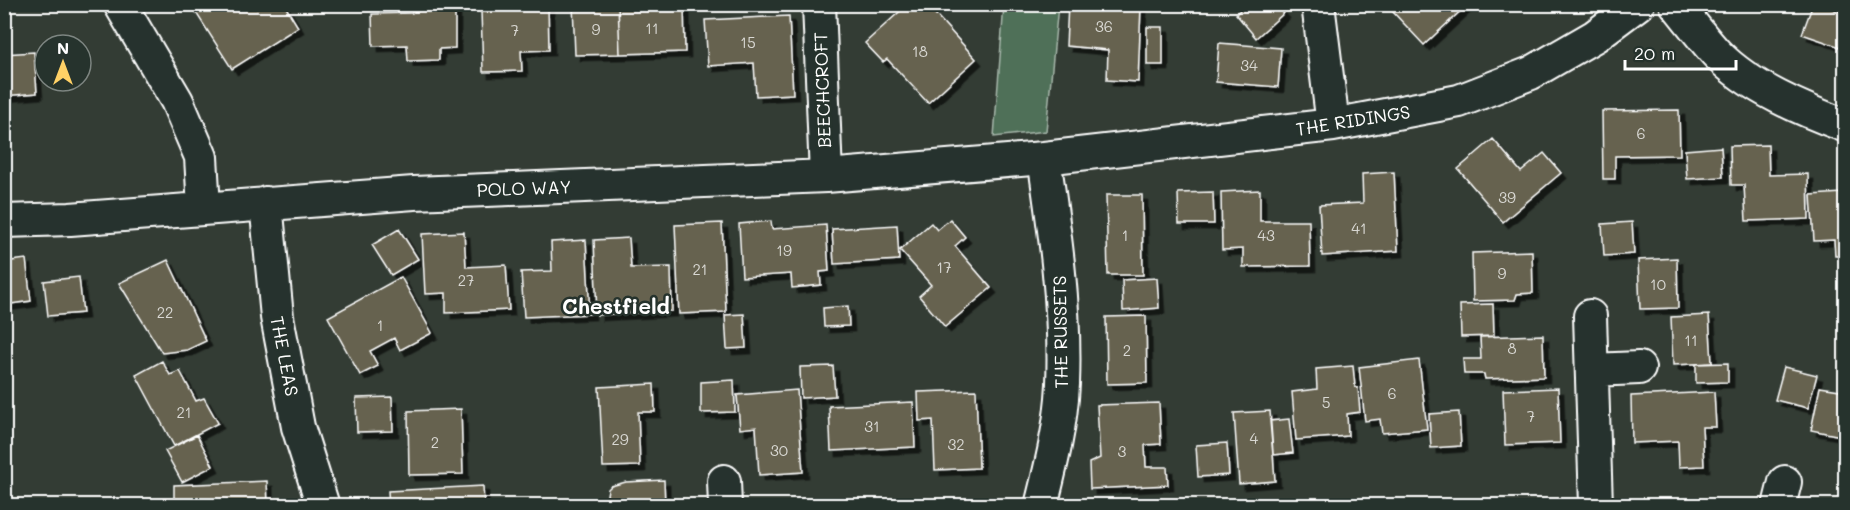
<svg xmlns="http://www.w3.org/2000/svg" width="1850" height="510" font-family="Mali,sans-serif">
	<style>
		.green { fill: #507059; stroke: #a8b8ac; stroke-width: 1.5 }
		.building { fill: #66624f; stroke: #fff; stroke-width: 1.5; filter: url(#shadow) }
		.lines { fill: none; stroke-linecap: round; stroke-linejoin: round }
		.street-casing { stroke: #fff; stroke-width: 36 }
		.street { stroke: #26332d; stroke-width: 32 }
		.labels { text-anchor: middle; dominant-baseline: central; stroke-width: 5; stroke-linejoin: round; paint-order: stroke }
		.number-label { font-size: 15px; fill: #d9d8d3 }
		.street-label { font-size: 18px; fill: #fff; stroke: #26332d }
		.quarter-label { font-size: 21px; font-weight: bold; fill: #fff; stroke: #26332d }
	</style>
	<defs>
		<filter id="shadow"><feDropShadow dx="5.5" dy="5.5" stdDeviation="0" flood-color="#0009"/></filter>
	</defs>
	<rect width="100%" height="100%" fill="#333c34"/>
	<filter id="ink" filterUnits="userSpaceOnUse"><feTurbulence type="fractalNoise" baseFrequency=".0167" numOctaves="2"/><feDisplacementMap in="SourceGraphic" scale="12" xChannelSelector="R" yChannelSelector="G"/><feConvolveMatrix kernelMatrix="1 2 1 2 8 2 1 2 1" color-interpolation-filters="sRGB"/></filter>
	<g filter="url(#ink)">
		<path class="green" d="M1004,5H1058L1046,131L994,137Z"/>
		<path class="building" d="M199,4H227L228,7L232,4H254L257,9L264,4H284L298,27L232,69L193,8Z
			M446,4V9H455V48L439,49V60L408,61L407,45L373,46L372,14L412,13V5Z
			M511,4H548L549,50L521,51L522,71L483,72L481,11L511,9Z
			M573,4H618L620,54L575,55Z
			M618,4H684L685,52L620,54Z
			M908,4H926L976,59L928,103L887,59L883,62L865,43Z
			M1068,4L1141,6L1138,82L1107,80L1108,50L1066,46Z
			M1246,4H1276L1284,13L1256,38L1236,14Z
			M1399,4H1468L1424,45L1392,11Z
			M1813,4H1819L1846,14V49L1802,34Z
			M789,16L793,94L756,96L754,63L708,66L705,20Z
			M1147,27H1163V65H1147Z
			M1219,43L1281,48L1278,87L1216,82Z
			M34,52L37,93L4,96V54Z
			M1679,110L1680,155L1615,156V179H1603L1602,111Z
			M1493,139L1521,172L1544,153L1561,173L1503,222L1458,169Z
			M1768,145L1769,175L1808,174L1809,219L1746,221L1744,185H1731L1730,146Z
			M1721,147L1723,177L1687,179L1685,150Z
			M1394,172L1398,251L1322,256L1319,205L1363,203L1362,174Z
			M1260,190V221H1309L1310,266L1243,267V249L1222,250L1221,192Z
			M1213,192L1214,224H1179L1178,193Z
			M1843,193L1846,256H1835L1834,240L1814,241L1811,195Z
			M1106,195H1142L1143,275H1108Z
			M950,219L965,237L955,246L991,288L945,327L919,296L931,285L900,250L931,223L937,230Z
			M771,221L772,229L826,225L829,271L820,272L821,285L792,288L791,274L742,277L739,224Z
			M1632,222L1634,254L1604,256L1602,224Z
			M722,223L726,312L679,314L675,225Z
			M897,225L899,260L834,264L832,229Z
			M399,229L418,259L391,275L372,245Z
			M464,232L466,267L506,265L509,310L446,313V293L425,294L422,234Z
			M629,238L631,268L671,267L672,311L597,315L594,240Z
			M586,240L590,314L524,317L521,272L552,271L551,242Z
			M1532,251L1533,293L1517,294L1515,300L1473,301L1472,253Z
			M1677,258L1678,308L1640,309L1638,260Z
			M26,259L31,301L4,305V262Z
			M168,260L206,341L187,350L162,353L119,283Z
			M79,277L83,313L48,316L44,281Z
			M401,277L432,333L400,350L394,338L370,351L378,366L360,375L328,317Z
			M1157,278L1159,308L1123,311L1122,280Z
			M1493,304L1494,336L1461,337L1460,305Z
			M848,306L849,326L824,327L823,308Z
			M744,314L746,348L727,349L725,315Z
			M1709,315L1712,363L1673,365L1671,317Z
			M1146,316L1147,383L1107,384L1106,317Z
			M1543,335L1544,377L1485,379L1484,374H1464L1463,359H1481L1480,337Z
			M1419,360L1427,429L1382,433L1380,419L1365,421L1359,367Z
			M162,361L170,375L180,371L196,401L204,398L218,423L174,446L136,375Z
			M1728,363V382L1696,383V364Z
			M833,366L835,396L801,398L800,367Z
			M1353,366L1355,387L1358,388L1360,412L1347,414L1348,436L1296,440L1292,392L1317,389L1316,369Z
			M1784,367L1817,375L1808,408L1775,400Z
			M734,380L735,412L701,413V382Z
			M654,384L655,412H638L640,466L603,467L599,387Z
			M1820,387L1846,391V437L1811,430Z
			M1558,388L1560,443L1505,445L1503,390Z
			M797,390L803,472L759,475L756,427L740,429L737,395Z
			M976,390L979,468L935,470L933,420L919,421L918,392Z
			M1714,392L1716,427H1702L1704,466L1679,467L1678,441L1632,443L1631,396Z
			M392,397L393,431L357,432L356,398Z
			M913,402L915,447L831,451L829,406Z
			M1159,403L1161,444L1145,445L1146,467H1167L1168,485L1090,489L1089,463L1100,458L1097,405Z
			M461,409L463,474L409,475L408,411Z
			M1270,411L1275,481L1239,484L1234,413Z
			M1459,412L1461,446L1431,448L1429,414Z
			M1289,419L1293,453L1273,455L1270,421Z
			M197,435L213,466L182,482L165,451Z
			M1227,443L1229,475L1198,477L1196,445Z
			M664,480L665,506L614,504L607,495L608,489L611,486L626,482Z
			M267,481L268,506H174V485Z
			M483,486L484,506H389L388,491Z"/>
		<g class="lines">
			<g class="street-casing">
				<path id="street" d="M120,4L177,101L201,157L204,208
					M819,4L826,176
					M1318,4L1333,125
					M1676,4C1690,21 1703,39 1717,54C1750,88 1803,110 1846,126
					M266,203L277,317L298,427L323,506
					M4,221L70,219L414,193L826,176L1044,158L1333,125L1459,101L1531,73L1595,36L1638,4
					M1590,316L1596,506
					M1592,370L1639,368
					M724,481L725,506
					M1041,506C1051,466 1061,426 1063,384C1066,308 1055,233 1044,158
					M1779,506L1785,482"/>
			</g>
			<use href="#street" class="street"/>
		</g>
	</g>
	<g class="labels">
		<g class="number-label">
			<text x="1104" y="26">36</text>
			<text x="652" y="28">11</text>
			<text x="596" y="29">9</text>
			<text x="515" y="30">7</text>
			<text x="748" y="42">15</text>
			<text x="920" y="51">18</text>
			<text x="1249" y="65">34</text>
			<text x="1641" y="133">6</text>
			<text x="1507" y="197">39</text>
			<text x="1359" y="228">41</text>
			<text x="1125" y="235">1</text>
			<text x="1266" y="235">43</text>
			<text x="784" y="250">19</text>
			<text x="944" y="267">17</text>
			<text x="700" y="269">21</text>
			<text x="1502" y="273">9</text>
			<text x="466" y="280">27</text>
			<text x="1658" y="284">10</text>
			<text x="165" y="312">22</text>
			<text x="380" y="325">1</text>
			<text x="1691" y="340">11</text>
			<text x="1512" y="348">8</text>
			<text x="1127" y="350">2</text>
			<text x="1392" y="393">6</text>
			<text x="1326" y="402">5</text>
			<text x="184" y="412">21</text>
			<text x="1531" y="416">7</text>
			<text x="872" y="426">31</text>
			<text x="1254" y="438">4</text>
			<text x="620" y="439">29</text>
			<text x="435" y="442">2</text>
			<text x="956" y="444">32</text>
			<text x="779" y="450">30</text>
			<text x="1122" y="451">3</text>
		</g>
		<g class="street-label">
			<text transform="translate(822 90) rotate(-92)">BEECHCROFT</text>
			<text transform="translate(1353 120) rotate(-9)">THE RIDINGS</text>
			<text transform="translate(524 188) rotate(-2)">POLO WAY</text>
			<text transform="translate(1060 332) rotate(-91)">THE RUSSETS</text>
			<text transform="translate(285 356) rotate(79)">THE LEAS</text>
		</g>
		<g class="quarter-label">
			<text x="616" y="305">Chestfield</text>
		</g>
	</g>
	<rect width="1850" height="510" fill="none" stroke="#26332d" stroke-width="24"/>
	<rect x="12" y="12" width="1826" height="486" fill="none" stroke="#fff" stroke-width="2" filter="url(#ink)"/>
	<g transform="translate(63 63)"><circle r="28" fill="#26332d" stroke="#7d8581" stroke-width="1.5"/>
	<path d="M0-4.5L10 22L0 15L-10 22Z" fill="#ffd166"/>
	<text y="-9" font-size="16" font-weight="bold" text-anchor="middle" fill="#ffffff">N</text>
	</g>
	<path d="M1625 60v9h111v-9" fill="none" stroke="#ffffff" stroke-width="3"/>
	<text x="1634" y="60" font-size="18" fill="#ffffff" stroke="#26332d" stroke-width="4.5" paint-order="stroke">20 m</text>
</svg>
